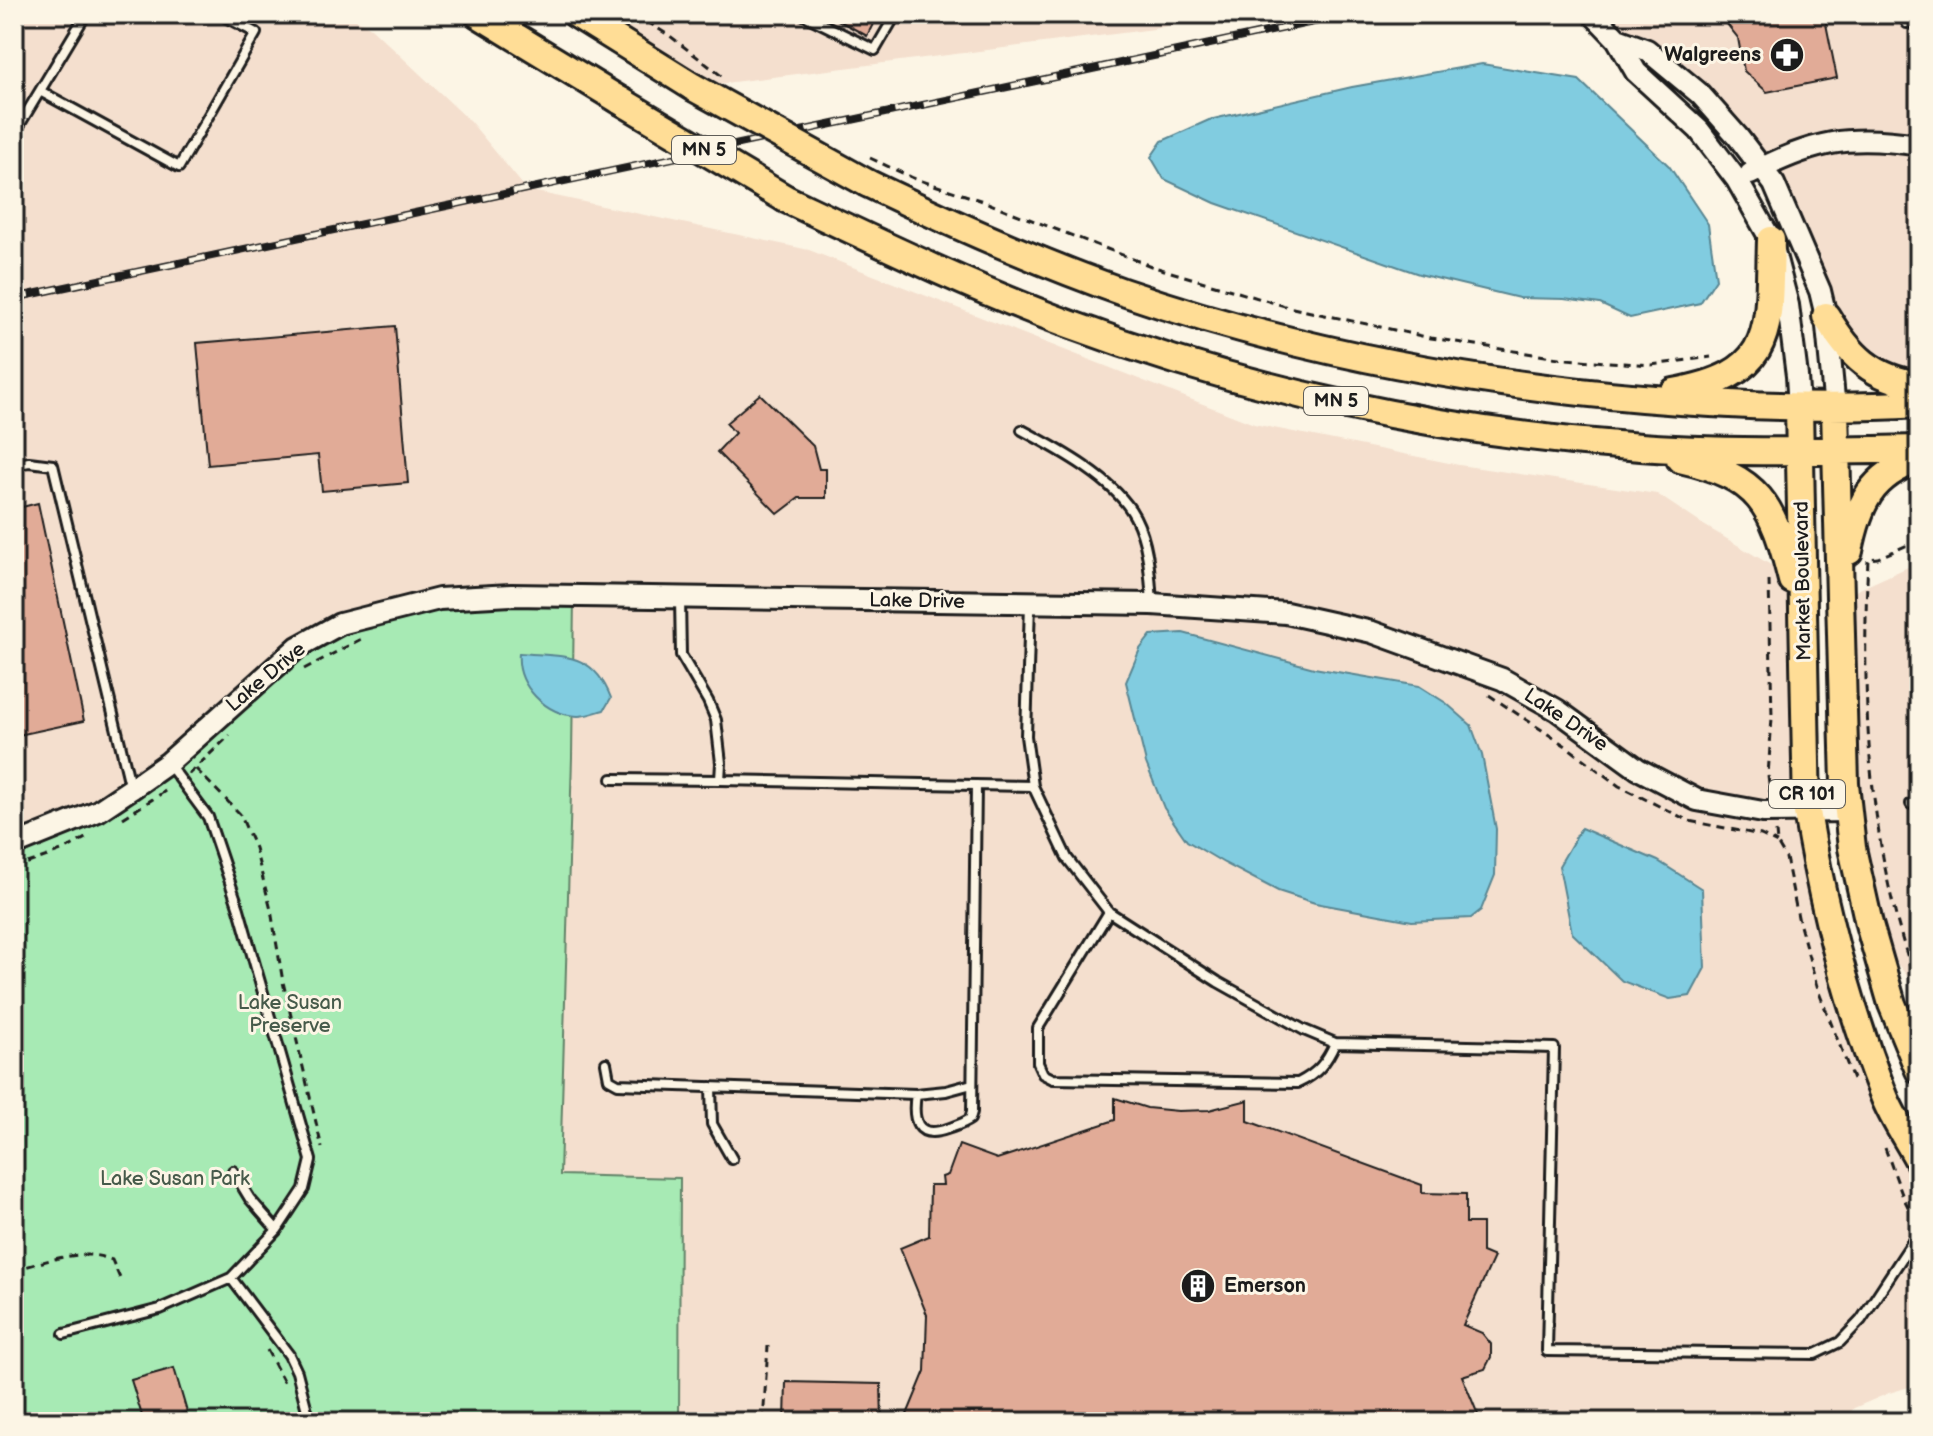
<svg xmlns="http://www.w3.org/2000/svg" width="1933" height="1436" font-family="'Balsamiq Sans',sans-serif">
	<style>
		.built { fill: #f4dfce }
		.green { fill: #a7eab4; stroke: #628368; stroke-width: 2 }
		.water { fill: #81cce0; stroke: #598692; stroke-width: 2 }
		.building { fill: #e1ab97; stroke: #1c1c1c; stroke-width: 2 }
		.lines { fill: none; stroke-linecap: round; stroke-linejoin: round }
		.service-casing { stroke: #1c1c1c; stroke-width: 14 }
		.tertiary-casing { stroke: #1c1c1c; stroke-width: 26 }
		.primary-casing { stroke: #1c1c1c; stroke-width: 32 }
		.path { stroke: #1c1c1c; stroke-width: 3; stroke-dasharray: 8 6; stroke-linecap: butt }
		.service { stroke: #fcf5e5; stroke-width: 8 }
		.tertiary { stroke: #fcf5e5; stroke-width: 20 }
		.primary { stroke: #ffdd96; stroke-width: 26 }
		.rail-casing { stroke: #1c1c1c; stroke-width: 8 }
		.rail { stroke: #fcf5e5; stroke-width: 5; stroke-dasharray: 15; stroke-linecap: butt }
		.primary-bridge-casing { stroke: #1c1c1c; stroke-width: 32; stroke-linecap: butt }
		.primary-bridge { stroke: #ffdd96; stroke-width: 26 }
		.labels { text-anchor: middle; dominant-baseline: central; stroke-width: 6; stroke-linejoin: round; paint-order: stroke }
		.shield { fill: #fcf5e5; stroke: #5f5d58; stroke-width: 2 }
		.shield-label { font-size: 18px; font-weight: bold; fill: #1c1c1c }
		.poi-label { font-size: 20px; font-weight: bold; fill: #1c1c1c; stroke: #fcf5e5; text-anchor: end }
		.street-label { font-size: 20px; fill: #1c1c1c; stroke: #fcf5e5 }
		.park-label { font-size: 20px; fill: #465a4a; stroke: #fcf5e5 }
	</style>
	<rect width="100%" height="100%" fill="#fcf5e5"/>
	<filter id="ink" filterUnits="userSpaceOnUse"><feTurbulence type="fractalNoise" baseFrequency=".0125" numOctaves="2"/><feDisplacementMap in="SourceGraphic" scale="16" xChannelSelector="R" yChannelSelector="G"/><feConvolveMatrix kernelMatrix="1 2 1 2 8 2 1 2 1" color-interpolation-filters="sRGB"/></filter>
	<g filter="url(#ink)">
		<path class="built" d="M14,14H347L371,28L470,121L527,190L809,250L1254,424L1459,465L1657,494L1702,524L1803,584L1819,880L1919,1161V1384L1889,1393L1854,1408L1842,1422H679L680,1178L560,1175L168,763L14,845Z
			M576,14H1219L1154,29L693,87Z
			M1593,14H1919V382L1826,316L1817,284L1729,126Z
			M1919,562V990L1873,935L1848,811L1840,598Z"/>
		<path class="green" d="M574,596L572,757L560,1175L680,1178L679,1422H14V845L97,811L298,647L439,599Z"/>
		<path class="water" d="M1482,64L1579,80L1669,166L1708,224L1716,279L1700,303L1630,318L1600,304L1564,299L1519,298L1419,274L1215,203L1164,179L1151,157L1162,141L1209,120L1352,87Z
			M1183,633L1314,668L1419,686L1446,703L1471,725L1482,755L1496,829L1495,875L1481,910L1471,918L1412,921L1315,903L1278,891L1224,863L1187,841L1164,808L1146,763L1126,682L1140,649L1151,635Z
			M519,653C564,657 593,651 611,698L604,710C596,712 586,716 578,716C546,715 516,686 519,653Z
			M1581,828L1658,861L1702,889L1705,968L1690,996L1670,999L1622,981L1572,933L1559,866Z"/>
		<path class="building" d="M827,14H878L867,36Z
			M1719,14H1824L1837,78L1767,92L1744,71L1738,38Z
			M395,326L408,483L322,491L318,455L208,465L197,343Z
			M760,394L813,446L819,469H826V498H799L778,514L717,452L735,433L726,423Z
			M38,503L84,721L14,736V509Z
			M1115,1098L1147,1108L1178,1111L1209,1110L1248,1100V1121L1422,1185V1193L1466,1194V1223H1482V1252L1494,1257L1463,1325L1482,1333L1491,1344V1357L1485,1369L1462,1376L1481,1422H904L925,1371L927,1315L900,1248L929,1236L930,1185H943L942,1177L948,1175L959,1145L997,1159L1115,1120Z
			M174,1368L187,1412L144,1422L131,1380Z
			M786,1382L881,1384L882,1422H785Z"/>
		<g class="lines">
			<g class="service-casing">
				<path id="service" d="M802,14L875,50L896,14
					M1907,23L1919,21
					M40,91L179,167L256,33L220,14
					M14,134L86,14
					M1022,430C1058,449 1116,480 1135,517C1149,544 1150,575 1152,603
					M14,465L29,462L53,465L131,789
					M680,599L681,655L708,701L716,720L721,763L720,780L1033,786
					M1030,603L1026,736L1033,786L1067,858L1109,912L1218,982L1304,1030L1335,1043L1554,1048L1547,1351L1815,1354L1840,1342L1861,1320L1919,1232
					M612,779L720,780
					M1911,804L1919,805
					M1109,912L1038,1028V1063L1043,1074L1053,1079L1298,1083C1317,1074 1327,1062 1335,1043
					M606,1063L609,1079L618,1084L916,1094L946,1091L972,1084
					M711,1087L712,1124L732,1159
					M916,1094C912,1119 916,1140 947,1129C955,1126 963,1124 970,1119L972,1112L976,785
					M233,1171L250,1199L277,1230
					M231,1278L289,1355L297,1372L310,1422
					M64,1334L160,1309L231,1278L277,1230L304,1189L311,1160L239,909L208,817L168,763"/>
			</g>
			<g class="tertiary-casing">
				<path id="tertiary" d="M1593,14L1617,39L1636,72L1699,130L1737,180L1771,240L1788,305L1797,376L1799,408
					M1617,39L1647,50L1700,94L1738,137L1774,184L1820,291L1826,316L1835,409
					M1750,174C1815,141 1847,134 1919,145
					M14,845L98,811L131,789L168,763L298,647L340,624L439,599L511,595L1152,604L1286,613L1372,632L1502,679L1557,710L1638,769L1697,800L1763,812L1848,811"/>
			</g>
			<g class="primary-casing">
				<path id="primary" d="M478,14L621,101
					M576,14L693,87
					M867,183C950,223 1035,261 1123,292C1290,349 1465,383 1642,398C1735,406 1826,410 1919,404
					M786,199C879,243 972,288 1069,324C1247,390 1439,432 1629,446C1725,454 1822,451 1919,449
					M1826,316C1850,356 1872,378 1919,385
					M1674,392C1778,373 1768,330 1771,240
					M1799,408L1807,812C1823,908 1848,1005 1884,1096C1893,1119 1908,1140 1919,1161
					M1835,409L1845,784L1852,848L1869,924L1892,1004L1919,1070
					M1680,459C1760,477 1773,504 1792,580
					M1849,551C1858,504 1871,475 1919,459"/>
			</g>
			<path class="path" d="M635,14L670,36L723,77
				M870,158L913,178L980,200L1151,266L1288,307L1431,338L1565,359L1651,365L1711,357
				M1919,540L1878,558L1868,559C1861,704 1868,852 1919,990
				M1769,580L1772,718L1768,775L1770,792
				M304,669L361,639
				M1489,695L1566,746L1619,786L1689,821L1761,835L1777,843
				M196,769L240,814L255,848L271,910L283,982L322,1148
				M189,774L230,735
				M123,818L170,788
				M1776,832L1777,843L1786,858L1799,922L1818,990L1853,1079
				M14,868L64,850L91,835
				M1885,1148L1903,1197L1916,1222
				M14,1270C45,1262 82,1247 112,1260L122,1283
				M267,1350L286,1386
				M763,1422L768,1346"/>
			<use href="#service" class="service"/>
			<use href="#tertiary" class="tertiary"/>
			<use href="#primary" class="primary"/>
			<g class="rail-casing">
				<path id="rail" d="M14,298L1351,14"/>
			</g>
			<use href="#rail" class="rail"/>
			<g class="primary-bridge-casing">
				<path id="primary-bridge" d="M693,87L867,183
					M621,101L786,199"/>
			</g>
			<use href="#primary-bridge" class="primary-bridge"/>
		</g>
	</g>
	<defs>
		<g id="pharmacy-disc" transform="scale(1.8)"><circle r="9.5" fill="#1c1c1c" stroke="#fcf5e5"/><path d="M-2-6h4v4h4v4h-4v4h-4v-4h-4v-4h4Z" fill="#fff"/></g>
		<g id="building-disc" transform="scale(1.8)"><circle r="9.5" fill="#1c1c1c" stroke="#fcf5e5"/><path d="M-4-6H4V6H1V3H-1V6H-4ZM-2.5-4.3h1.7v1.8h-1.7ZM.8-4.3h1.7v1.8H.8ZM-2.5-1h1.7V.8h-1.7ZM.8-1h1.7V.8H.8Z" fill="#fff"/></g>
	</defs>
	<g fill-rule="evenodd">
		<use href="#pharmacy-disc" x="1787" y="55"/>
		<use href="#building-disc" x="1198" y="1286"/>
	</g>
	<g class="labels">
		<g class="shield">
			<rect x="672" y="136" width="64" height="28" rx="6"/>
			<rect x="1304" y="387" width="64" height="28" rx="6"/>
			<rect x="1769" y="780" width="76" height="28" rx="6"/>
		</g>
		<g class="shield-label">
			<text x="704" y="150">MN 5</text>
			<text x="1336" y="401">MN 5</text>
			<text x="1807" y="794">CR 101</text>
		</g>
		<g class="poi-label">
			<text x="1761" y="55">Walgreens</text>
			<text x="1224" y="1286" text-anchor="start">Emerson</text>
		</g>
		<g class="street-label">
			<text transform="translate(1803 581) rotate(-91)">Market Boulevard</text>
			<text transform="translate(917 601) rotate(1)">Lake Drive</text>
			<text transform="translate(266 677) rotate(-40)">Lake Drive</text>
			<text transform="translate(1566 720) rotate(34)">Lake Drive</text>
		</g>
		<g class="park-label">
			<text x="290" y="1003">Lake Susan<tspan x="290" dy="23">Preserve</tspan></text>
			<text x="175" y="1179">Lake Susan Park</text>
		</g>
	</g>
	<rect width="1933" height="1436" fill="none" stroke="#fcf5e5" stroke-width="48"/>
	<rect x="24" y="24" width="1885" height="1388" fill="none" stroke="#1c1c1c" stroke-width="3" filter="url(#ink)"/>
</svg>
